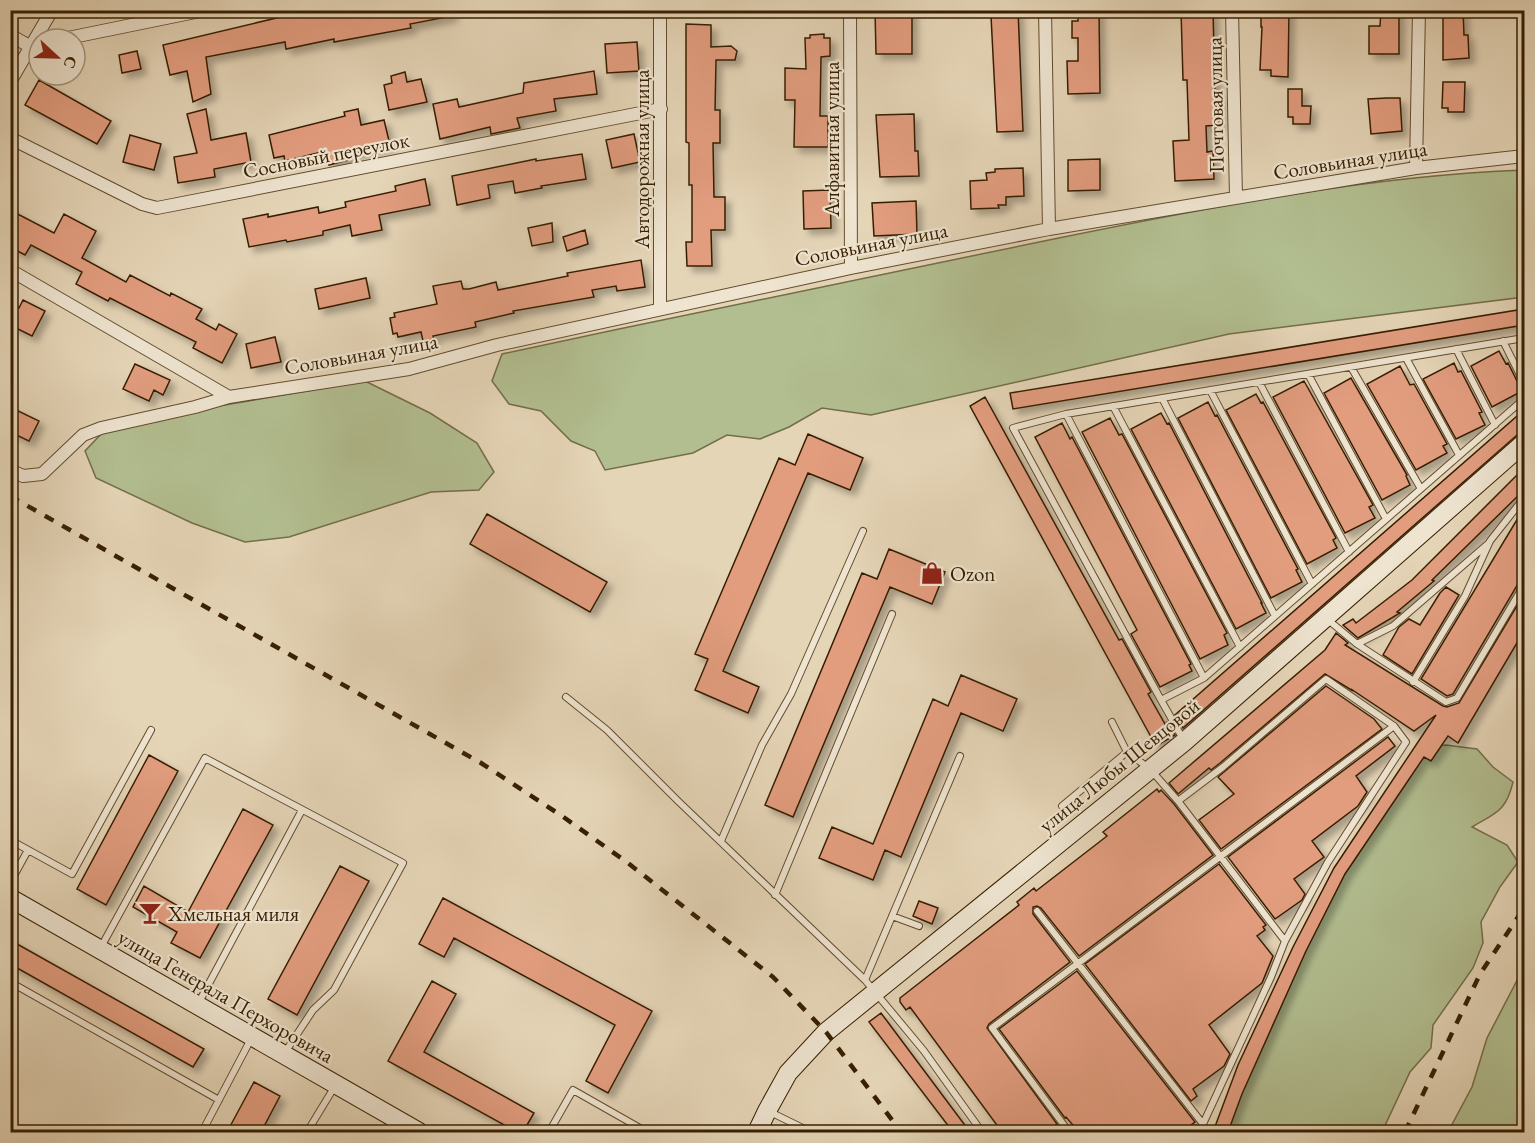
<svg xmlns="http://www.w3.org/2000/svg" width="1535" height="1143" font-family="'EB Garamond',serif">
	<style>
		.green { fill: #b2be90; stroke: #746e48; stroke-width: 1.5 }
		.building { fill: #e29d7f; stroke: #371f00; stroke-width: 1.5; filter: url(#shadow) }
		.lines { fill: none; stroke-linecap: round; stroke-linejoin: round }
		.lane-casing { stroke: #624c2e; stroke-width: 8 }
		.street-casing { stroke: #624c2e; stroke-width: 14 }
		.secondary-casing { stroke: #371f00; stroke-width: 20 }
		.lane { stroke: #eee4d0; stroke-width: 6 }
		.street { stroke: #eee4d0; stroke-width: 12 }
		.secondary { stroke: #eee4d0; stroke-width: 18 }
		.rail { stroke: #371f00; stroke-width: 4.5; stroke-dasharray: 10 10; stroke-linecap: butt }
		.labels { text-anchor: middle; dominant-baseline: central; stroke-width: 4.5; stroke-linejoin: round; paint-order: stroke }
		.street-label { font-size: 21px; fill: #371f00; stroke: #eee4d0 }
		.poi-label { font-size: 21px; fill: #371f00; stroke: #eee4d0; text-anchor: start }
	</style>
	<defs>
		<filter id="shadow"><feDropShadow dx="5.5" dy="5.5" stdDeviation="3" flood-color="#0004"/></filter>
	</defs>
	<rect width="100%" height="100%" fill="#e5d5b7"/>
	<filter id="stains"><feTurbulence type="fractalNoise" baseFrequency=".00333" numOctaves="4"/><feColorMatrix values="0 0 0 0 .2 0 0 0 0 .09 0 0 0 0 .02 0 0 0 .5 -.17"/></filter>
	<radialGradient id="worn" r=".72"><stop offset=".6" stop-color="#630" stop-opacity="0"/><stop offset="1" stop-color="#630" stop-opacity=".3"/></radialGradient>
	<path class="green" d="M1524,170V297L1229,334L871,415L822,408L789,427L760,439L727,435L693,453L605,470L595,451L571,441L541,411L509,404L492,381L502,354C684,315 866,277 1049,240C1206,208 1365,176 1524,170Z
		M365,381L430,413L477,443L494,472L479,490L431,492L289,537L245,542L192,523L96,478L85,451L103,432L207,408Z
		M1446,745L1477,749L1493,767L1513,782C1506,812 1495,813 1472,827L1507,845L1518,862L1500,887L1481,922L1483,943L1473,968L1433,1025L1431,1048L1410,1072L1382,1132H1224L1325,903L1426,747Z
		M1524,967V1132H1448L1472,1087L1487,1038Z"/>
	<path class="building" d="M310,10H319V14L337,10H452V16L410,24L411,28L334,42V39L286,49L285,42L206,57L211,94L193,102L187,71L170,75L163,45Z
		M875,10H912V54H876Z
		M997,10H1018L1023,131L997,132L991,16H997Z
		M1078,10H1099L1100,93L1068,94L1067,61H1078V38H1072V21H1078Z
		M1181,10H1213L1215,93H1218L1219,125L1206,126L1207,152L1213,151L1214,179L1175,181L1173,141L1189,140L1187,80H1183Z
		M1261,10H1289L1288,77L1271,76V70H1260L1262,27H1261Z
		M1381,10H1399V54H1369V26H1380Z
		M1443,10H1463L1464,35H1468L1469,58L1443,60Z
		M686,24L711,25V47L731,46L737,51L735,60H716L715,110H720V143H713L714,197H725V230H711L712,266H687L686,242H692V185H689V143L686,142Z
		M824,34V38H830V56L821,57L820,116H828V147H794L795,100H785V68L806,69L805,38H810V35Z
		M637,42L639,71L607,73L605,44Z
		M137,51L141,69L122,73L119,55Z
		M594,71L597,94L554,99L556,111L517,118L520,128L491,134L490,127L440,139L433,104L457,99L459,107L523,93L524,83Z
		M405,72L407,82L421,79L427,102L389,110L384,85L392,83L391,76Z
		M39,80L111,121L97,144L25,105Z
		M1443,82H1465L1464,112H1448V108H1442Z
		M1288,89H1302V106H1311L1310,124H1293V117H1288Z
		M1387,98H1400L1402,131L1371,134L1368,99Z
		M206,109L211,140L246,133L251,162L214,169L215,177L178,183L174,157L197,153L187,114Z
		M358,109L361,125L384,120L390,145L347,155L348,160L329,165L326,151L285,161L284,156L274,158L269,135L345,116L344,112Z
		M914,114L915,151H918L919,176L880,177L876,115Z
		M634,134L640,162L612,168L606,140Z
		M130,135L161,144L154,170L123,162Z
		M582,154L586,179L541,186L542,188L515,193L513,181L488,185L490,198L457,205L452,176L536,159V161Z
		M1100,159V190L1068,191V160Z
		M1023,168L1024,196L1006,197V205H998L999,208L971,209L970,181L987,180L986,173L995,172V169Z
		M425,179L430,205L379,215L382,230L352,236L350,225L323,231V235L287,242L286,240L249,247L243,219L268,214V217L318,207L319,213L346,207L345,202L396,191L395,186Z
		M830,190L831,228L804,229L803,191Z
		M916,201L917,234L874,236L872,203Z
		M10,210L54,233L64,214L96,231L82,258L126,282L130,275L170,296L171,293L202,309L196,319L216,330L219,324L237,334L222,363L193,348L196,342L110,298L108,301L76,284L82,272L31,245L25,255L10,247Z
		M552,223L553,242L532,246L528,228Z
		M585,230L588,244L567,251L563,237Z
		M641,260L645,287L617,291L616,286L592,290L594,297L513,311L514,313L475,322L476,327L433,336L434,339L423,341L421,332L398,337L397,333L393,334L390,318L395,317L394,313L437,304L433,286L461,281L463,289H469L496,282L498,290L568,276L567,273Z
		M366,278L370,298L319,309L315,289Z
		M23,300L45,311L32,336L10,325V311L14,305L19,308Z
		M1524,309V325L1013,409L1010,393Z
		M275,337L281,362L251,368L246,344Z
		M1499,351L1506,364L1508,363L1519,385L1524,390L1492,407L1471,366Z
		M1454,363L1458,372L1461,371L1482,412L1479,413L1485,425L1456,439L1423,379Z
		M135,364L170,380L163,395L154,390L149,401L123,389Z
		M1400,366L1410,385L1414,384L1447,444L1443,446L1447,453L1416,470L1367,384Z
		M1351,378L1407,475L1406,476L1410,485L1382,500L1324,393Z
		M1304,381L1373,505L1369,507L1375,518L1345,533L1273,397Z
		M1256,394L1261,403L1263,402L1336,538L1333,540L1337,548L1307,564L1226,410Z
		M985,397L1119,640L1122,639L1151,692L1148,694L1165,724L1167,722L1175,735L1156,746L970,406Z
		M1208,402L1215,416L1217,415L1298,569L1296,570L1302,582L1271,598L1178,418Z
		M10,407L39,421L29,441L10,432Z
		M1524,410V431L1517,435L1183,728L1175,715Z
		M1161,413L1167,424L1169,423L1262,603H1261L1266,613L1236,629L1131,429Z
		M1110,418L1119,435L1122,434L1227,633L1224,635L1228,645L1200,659L1082,432Z
		M1062,423L1070,439L1072,437L1191,664L1189,665L1192,671L1160,687L1131,634L1137,630L1035,437Z
		M808,434L863,458L850,490L808,473L723,671L759,687L748,713L695,690L708,659L695,654L779,458L795,465Z
		M1524,468V490L1432,580L1434,581L1397,612L1400,613L1358,638L1343,625L1353,619L1356,623L1412,580Z
		M1524,508V580L1519,582L1453,694L1447,696L1421,679Z
		M487,514L607,582L590,612L470,544Z
		M889,549L945,572L932,604L890,587L793,817L765,805L862,573L877,579Z
		M1446,587L1459,595L1412,674L1383,655L1399,627L1409,619L1420,625L1440,593Z
		M1524,594V631L1458,743L1448,736L1431,761L1424,757L1345,874L1306,951L1242,1094L1228,1132H1213L1238,1065L1293,947L1334,868L1436,715L1414,731L1351,689L1353,691L1325,674L1220,763L1211,770L1209,768L1178,794L1169,783L1325,650L1336,633L1348,643L1345,645L1443,706L1447,707L1459,703Z
		M961,675L1017,699L1003,731L961,713L901,857L885,850L873,880L819,858L832,827L873,844L933,699L948,706Z
		M1326,686L1374,719L1382,729L1221,849L1199,820L1234,794L1218,777Z
		M1388,737L1395,746L1356,776L1367,792L1358,806L1312,841L1324,857L1294,879L1305,894L1302,900L1275,919L1228,857Z
		M149,755L178,771L106,905L77,889Z
		M1157,789L1159,792L1161,790L1174,804L1213,855L1079,956L1041,908L1037,906L1033,907V914L1070,962L989,1024L987,1028L1057,1124L1045,1132H1002L910,1007L906,1010L900,1002V998L1019,905L1017,902L1034,888L1036,891L1107,836L1103,832Z
		M243,809L273,825L200,958L171,943L177,932L133,907L144,886L188,912Z
		M1219,864L1266,925L1263,927L1265,930L1257,936L1273,956L1262,983L1209,1025L1230,1054L1224,1066L1193,1089L1197,1096L1191,1101L1085,964Z
		M340,866L369,881L297,1015L268,999Z
		M443,898L652,1011L608,1093L586,1081L615,1025L454,938L444,957L419,944Z
		M919,901L938,908L932,924L913,916Z
		M10,940L204,1049L193,1067L10,964Z
		M1077,971L1195,1122L1181,1132H1079L1066,1117L1065,1118L999,1029Z
		M432,981L456,994L424,1052L534,1113L523,1132H517L388,1061Z
		M881,1013L970,1132H953L869,1022Z
		M254,1082L280,1096L261,1132H227Z"/>
	<g class="lines">
		<g class="lane-casing">
			<path id="lane" d="M1503,341L1524,383
				M1456,349L1495,425
				M1406,358L1459,455
				M1351,367L1421,489
				M1308,374L1386,519
				M1259,382L1349,552
				M1210,390L1312,584
				M1162,398L1275,616
				M1113,406L1240,647
				M1066,414L1204,678
				M1327,619L1357,644L1446,702L1457,698L1524,585
				M1357,644L1393,626L1489,543
				M1413,682L1465,596L1490,541L1524,498
				M566,697L607,730L678,801L865,980L924,1051L982,1132
				M1161,700L1013,428L1066,414L1524,338
				M1112,722L1127,752L1150,769L1178,801L1285,941
				M1183,739L1161,700L1204,678L1524,399
				M10,778H11
				M1178,801L1223,767L1326,679L1394,726L1406,742L1328,862L1285,941L1271,977L1203,1124L1201,1132
				M1062,806L1127,752
				M10,840L72,874L151,730
				M721,841L762,745L791,694L863,531
				M10,883L28,850
				M775,895L892,614
				M1037,911L1203,1124
				M892,916L919,926
				M101,947L205,758L403,863L334,990L313,1010L284,1054
				M865,980L960,756
				M10,982L219,1100
				M198,1004L302,810
				M770,1112L811,1132
				M202,1132L251,1039
				M307,1132L335,1086
				M549,1132L573,1090L647,1132
				M1069,1132L992,1028L1394,726"/>
		</g>
		<g class="street-casing">
			<path id="street" d="M660,10V308
				M850,10L851,268
				M1045,10L1049,229
				M1232,10L1236,198
				M10,35L31,47L39,45
				M63,39L205,10
				M10,82L52,10
				M10,138L142,204L157,208L661,109
				M1416,168L1419,10
				M10,270L229,397
				M10,470L23,476L42,474L83,435L101,428L195,407L229,397L409,369L497,345L851,268L1049,229L1416,168L1524,156"/>
		</g>
		<g class="secondary-casing">
			<path id="secondary" d="M10,898L419,1132
				M757,1132L767,1111L788,1073L826,1032L1184,742L1524,443"/>
		</g>
		<use href="#lane" class="lane"/>
		<use href="#street" class="street"/>
		<use href="#secondary" class="secondary"/>
		<path class="rail" d="M10,496L481,763L562,816L628,863L773,977L826,1032L901,1132
			M1405,1132L1480,974L1524,908"/>
	</g>
	<defs>
		<g id="shop-bare" transform="scale(1.8)"><path d="M-5-2.5h2.3a2.7 3.5 0 0 1 5.4 0H5L5.5 6h-11ZM-1.5-2.5h3a1.5 2.3 0 0 0-3 0Z" fill="#8f2418" stroke="#eee4d0" stroke-width="2.5" paint-order="stroke"/></g>
		<g id="bar-bare" transform="scale(1.8)"><path d="M-6-5H6L.8 .8V4.5H3.5V6h-7V4.5H-.8V.8Z" fill="#8f2418" stroke="#eee4d0" stroke-width="2.5" paint-order="stroke"/></g>
	</defs>
	<g fill-rule="evenodd">
		<use href="#shop-bare" x="932" y="573"/>
		<use href="#bar-bare" x="150" y="913"/>
	</g>
	<g class="labels">
		<g class="street-label">
			<text transform="translate(1215 105) rotate(-91)">Почтовая улица</text>
			<text transform="translate(831 139) rotate(-90)">Алфавитная улица</text>
			<text transform="translate(326 155) rotate(-11)">Сосновый переулок</text>
			<text transform="translate(641 159) rotate(-90)">Автодорожная улица</text>
			<text transform="translate(1350 160) rotate(-9)">Соловьиная улица</text>
			<text transform="translate(871 244) rotate(-11)">Соловьиная улица</text>
			<text transform="translate(361 354) rotate(-10)">Соловьиная улица</text>
			<text transform="translate(1119 765) rotate(-39)">улица Любы Шевцовой</text>
			<text transform="translate(226 996) rotate(30)">улица Генерала Перхоровича</text>
		</g>
		<g class="poi-label">
			<text x="950" y="573">Ozon</text>
			<text x="168" y="913">Хмельная миля</text>
		</g>
	</g>
	<rect width="1535" height="1143" fill="none" stroke="#e5d5b7" stroke-width="36"/>
	<rect x="12" y="12" width="1511" height="1119" fill="none" stroke="#371f00" stroke-width="3"/>
	<rect x="18" y="18" width="1499" height="1107" fill="none" stroke="#371f00" stroke-width="1.5"/>
	<g transform="translate(57 57) rotate(112)"><circle r="28" fill="#eee4d0" stroke="#a5957d" stroke-width="1.5"/>
	<path d="M0-4.5L10 22L0 15L-10 22Z" fill="#8f2418"/>
	<text y="-9" font-size="16" font-weight="bold" text-anchor="middle" fill="#371f00">С</text>
	</g>
	<rect width="100%" height="100%" filter="url(#stains)"/>
	<rect width="100%" height="100%" fill="url(#worn)"/>
</svg>
